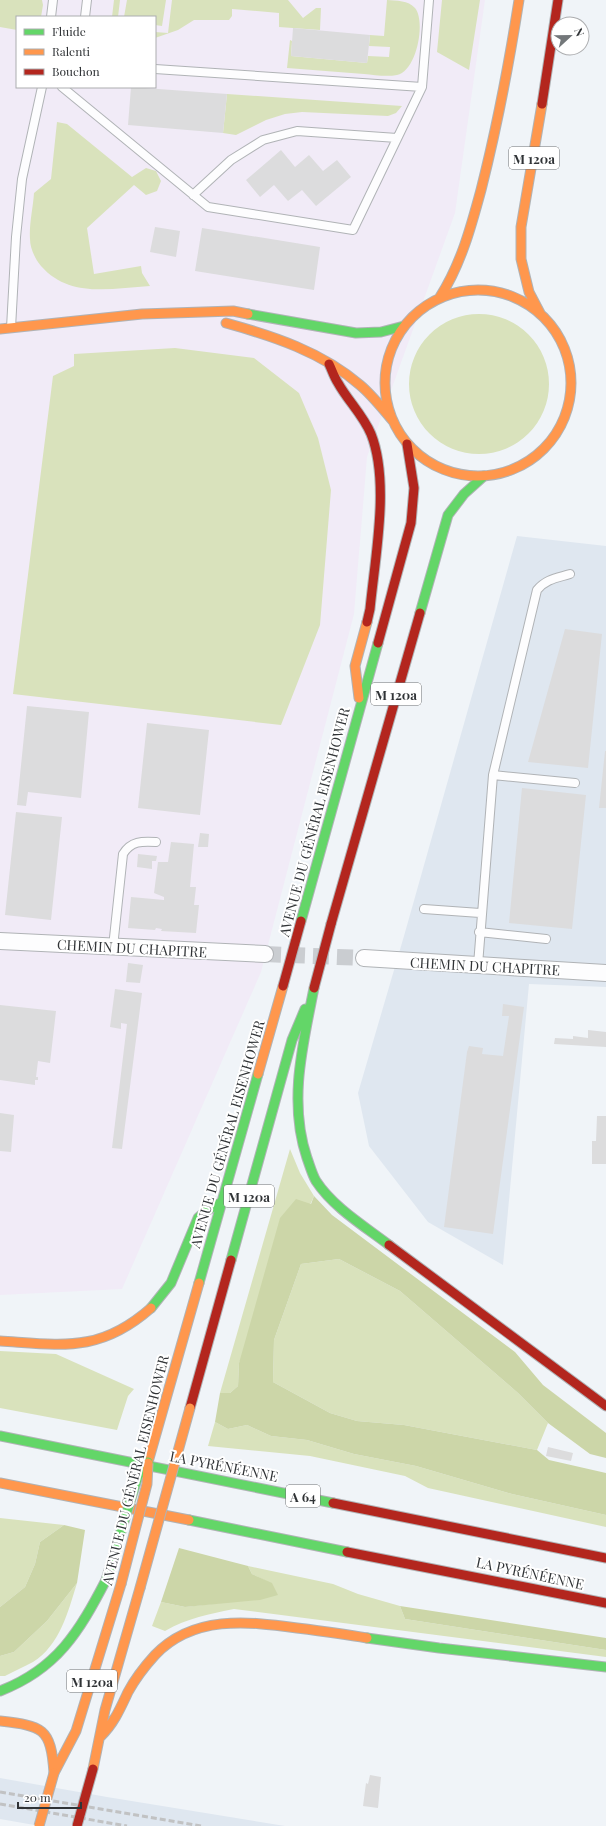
<svg xmlns="http://www.w3.org/2000/svg" width="606" height="1826" font-family="'Playfair Display',serif">
	<style>
		.commercial { fill: #f1ebf7; fill-rule: evenodd }
		.built { fill: #dfe7f0 }
		.green { fill: #d9e2bc }
		.forest { fill: #ccd6a8 }
		.building { fill: #dcdcdd }
		.lines { fill: none; stroke-linecap: round; stroke-linejoin: round }
		.street-tunnel { stroke: #cacdd1; stroke-width: 16; stroke-dasharray: 16 8; stroke-linecap: butt }
		.lane-casing { stroke: #b0b3b6; stroke-width: 10 }
		.street-casing { stroke: #b0b3b6; stroke-width: 18 }
		.fast-casing { stroke: #b0b3b6; stroke-width: 11 }
		.slow-casing { stroke: #b0b3b6; stroke-width: 11 }
		.jam-casing { stroke: #b0b3b6; stroke-width: 11 }
		.lane { stroke: #fdfdfe; stroke-width: 8 }
		.street { stroke: #fdfdfe; stroke-width: 16 }
		.fast { stroke: #63d668; stroke-width: 9 }
		.slow { stroke: #ff974d; stroke-width: 9 }
		.jam { stroke: #b3261e; stroke-width: 9 }
		.rail { stroke: #c1c2c3; stroke-width: 3; stroke-dasharray: 6 3; stroke-linecap: butt }
		.fast-bridge-casing { stroke: #b0b3b6; stroke-width: 11; stroke-linecap: butt }
		.slow-bridge-casing { stroke: #b0b3b6; stroke-width: 11; stroke-linecap: butt }
		.jam-bridge-casing { stroke: #b0b3b6; stroke-width: 11; stroke-linecap: butt }
		.fast-bridge { stroke: #63d668; stroke-width: 9 }
		.slow-bridge { stroke: #ff974d; stroke-width: 9 }
		.jam-bridge { stroke: #b3261e; stroke-width: 9 }
		.labels { text-anchor: middle; dominant-baseline: central; stroke-width: 4; stroke-linejoin: round; paint-order: stroke }
		.shield { fill: #fff; stroke: #6e7072; stroke-width: 1 }
		.shield-label { font-size: 13px; font-weight: bold; fill: #303336 }
		.street-label { font-size: 14px; fill: #303336; stroke: #fff }
	</style>
	<rect width="100%" height="100%" fill="#f0f4f8"/>
	<path class="commercial" d="M0,0H485L455,213L367,457L354,614L261,972L122,1289L0,1295ZM17,17H155V87H17Z"/>
	<path class="built" d="M517,536L606,546V987L529,984L503,1265L428,1222L369,1146L358,1093L404,936Z
		M0,1778L107,1797L285,1826H40L0,1819Z"/>
	<path class="green" d="M0,0H42L43,5L41,17H17V30L0,27Z
		M114,0H120L118,17H112Z
		M127,0H166L162,26L155,25V17H124Z
		M172,0H288L303,18L316,8H321L320,30L279,27V13L232,9V16L229,20H194L178,30L155,38V32L168,33Z
		M387,0C397,1 408,0 415,8C426,21 417,71 397,75C387,77 374,75 364,74C338,72 313,70 287,68L290,40L292,41L291,56L367,63L368,56L389,57L390,47L369,46L370,35L384,36Z
		M442,0H480L469,70L437,52Z
		M227,94L402,106L396,113L388,116L302,112L285,114L266,120L236,135L223,133Z
		M57,122L67,124L132,177L146,168L156,171L161,181L157,191L146,195L134,185L87,228L94,274L141,266L142,273L150,286C112,288 70,299 41,266C35,259 30,248 30,239C29,224 33,208 34,193L51,179Z
		M409 384a70 70 0 1 1 140 0a70 70 0 1 1-140 0Z
		M175,348L254,358L299,393L318,438L331,490L320,625L281,725L13,694L53,376L74,366V354Z
		M290,1149L300,1173L314,1196L239,1363L238,1386L230,1393H220Z
		M339,1259L400,1291L518,1393L548,1423L537,1450L404,1425L357,1421L330,1413L273,1382L274,1340L301,1264Z
		M0,1351L56,1354L134,1389L128,1396L117,1430L0,1408Z
		M215,1422L228,1429L247,1425L271,1436L307,1440L354,1454L416,1466L512,1494L606,1515V1527L428,1488L405,1476L310,1456L208,1446Z
		M0,1518L64,1525L40,1542L35,1564L25,1587L0,1607Z
		M248,1566L333,1584L358,1594L400,1606L405,1619L606,1650V1657L234,1609C210,1614 187,1618 165,1631L152,1626L161,1602L185,1607L220,1603L272,1584L252,1574Z
		M77,1583C68,1612 60,1645 33,1662C24,1667 14,1671 5,1676H0V1656L14,1652L47,1621Z"/>
	<path class="forest" d="M314,1196L332,1215L515,1352L543,1385L606,1433V1458L590,1454L548,1423L518,1393L400,1291L339,1259L301,1264L274,1340L273,1382L330,1413L357,1421L404,1425L537,1450L549,1460L606,1473V1515L512,1494L416,1466L354,1454L307,1440L271,1436L247,1425L228,1429L215,1422L220,1393H230L238,1386L239,1363L280,1218L296,1199L311,1204Z
		M64,1525L85,1530L77,1583L47,1621L14,1652L0,1656V1607L25,1587L35,1564L40,1542Z
		M179,1548L248,1566L252,1574L272,1583L278,1595L260,1600L185,1607L161,1602Z
		M400,1606L606,1638V1650L405,1619Z"/>
	<path class="building" d="M293,28L370,35L367,63L291,56Z
		M131,87L227,94L223,133L128,125Z
		M281,150L295,167L309,155L323,171L337,160L351,177L316,206L302,190L288,201L274,185L260,197L246,180Z
		M155,227L180,231L176,257L150,252Z
		M202,228L320,247L314,290L195,271Z
		M565,629L602,634L588,768L528,762Z
		M27,706L89,712L81,798L28,792L26,806L17,805Z
		M147,723L209,730L200,815L138,808Z
		M605,751H606V808H599Z
		M522,788L586,795L572,929L509,923Z
		M16,812L62,817L51,920L5,915Z
		M200,833L209,834L208,847H198Z
		M171,842L194,844L190,887H196L194,905H199L196,933L161,931L162,929L156,928L155,930L128,928L131,897L164,900V897L154,893L158,862H168Z
		M138,854L157,856L156,861H152V869L137,867Z
		M128,963L143,965L140,983L126,982Z
		M115,989L142,993L122,1149L112,1148L127,1024L121,1023V1029L110,1027Z
		M503,1004L524,1007L493,1234L444,1227L467,1052L469,1046L483,1048L482,1054L503,1056L509,1016H502Z
		M0,1005L56,1011L50,1063L38,1061L36,1077H38V1080H35V1085L0,1080Z
		M588,1030L606,1032V1047L554,1044L555,1038L573,1039V1036L588,1038Z
		M0,1113L14,1115L11,1152L0,1151Z
		M597,1116H606V1164H592V1141H596Z
		M548,1447L573,1453L571,1461L546,1456Z
		M370,1775L381,1777L378,1808L363,1806L366,1783L368,1784Z"/>
	<g class="lines">
		<path class="street-tunnel" d="M265,954L364,958"/>
		<g class="lane-casing">
			<path id="lane" d="M51,17L53,0
				M85,17L87,0
				M155,69L422,87L429,0
				M62,87L208,207L353,230L422,87
				M193,195L231,160L263,140L297,131L397,138
				M11,328L16,237L22,179L42,87
				M493,775L575,783
				M424,909L480,913
				M479,932L546,939
				M113,947L123,854C131,841 142,841 156,842
				M478,965L493,775L537,590C546,579 557,578 570,574"/>
		</g>
		<g class="street-casing">
			<path id="street" d="M0,941L265,954
				M364,958L606,973"/>
		</g>
		<g class="fast-casing">
			<path id="fast" d="M248,314L356,333L381,332L404,326
				M420,613L448,515L464,494L484,476
				M301,921L378,643
				M314,988C303,1044 288,1102 307,1158C310,1166 312,1174 316,1181C333,1207 364,1226 389,1245
				M231,1260L292,1040L305,1009
				M199,1283L258,1074
				M151,1308L171,1283L198,1218L206,1211L222,1202
				M0,1436L333,1503
				M189,1520L347,1552
				M367,1638L439,1648L606,1667
				M0,1691C57,1669 79,1632 106,1580"/>
		</g>
		<g class="slow-casing">
			<path id="slow" d="M385 383a93 93 0 1 1 186 0a93 93 0 1 1-186 0Z
				M440,297C461,264 471,227 481,190C497,127 509,64 519,0
				M540,313L529,292L521,259V227L542,104
				M226,323C273,336 322,352 360,385C372,395 382,408 393,421
				M0,329L142,314L233,311L248,314
				M359,698L355,666L367,622
				M258,1074L283,986
				M0,1341C63,1345 100,1353 151,1308
				M148,1462L199,1283
				M0,1483L189,1520
				M0,1721C42,1726 51,1727 54,1773
				M101,1736C114,1723 120,1709 128,1692C135,1679 145,1666 155,1655C193,1615 247,1621 297,1628C321,1631 344,1634 367,1638
				M93,1769L105,1710L140,1588
				M54,1773L76,1731L121,1584"/>
		</g>
		<g class="jam-casing">
			<path id="jam" d="M542,104L558,0
				M329,364C332,370 334,377 338,383C348,401 363,415 371,434C390,482 375,557 370,609L367,622
				M378,643L411,523L414,488L407,444
				M331,924L420,613
				M389,1245L606,1406
				M190,1408L231,1260
				M333,1503L606,1558
				M347,1552L606,1603"/>
		</g>
		<use href="#lane" class="lane"/>
		<use href="#street" class="street"/>
		<use href="#fast" class="fast"/>
		<use href="#slow" class="slow"/>
		<use href="#jam" class="jam"/>
		<path class="rail" d="M0,1792L201,1826
			M0,1804L127,1826"/>
		<g class="fast-bridge-casing">
			<path id="fast-bridge" d="M106,1580L138,1476L148,1462"/>
		</g>
		<g class="slow-bridge-casing">
			<path id="slow-bridge" d="M121,1584L147,1484L148,1463
				M140,1588L190,1408
				M39,1826L54,1773"/>
		</g>
		<g class="jam-bridge-casing">
			<path id="jam-bridge" d="M283,986L301,921
				M314,988L331,924
				M77,1826L93,1769"/>
		</g>
		<use href="#fast-bridge" class="fast-bridge"/>
		<use href="#slow-bridge" class="slow-bridge"/>
		<use href="#jam-bridge" class="jam-bridge"/>
	</g>
	<g class="labels">
		<g class="shield">
			<rect x="509" y="147" width="50" height="22" rx="3"/>
			<rect x="371" y="683" width="50" height="22" rx="3"/>
			<rect x="224" y="1185" width="50" height="22" rx="3"/>
			<rect x="286" y="1485" width="34" height="22" rx="3"/>
			<rect x="67" y="1670" width="50" height="22" rx="3"/>
		</g>
		<g class="shield-label">
			<text x="534" y="158">M 120a</text>
			<text x="396" y="694">M 120a</text>
			<text x="249" y="1196">M 120a</text>
			<text x="303" y="1496">A 64</text>
			<text x="92" y="1681">M 120a</text>
		</g>
		<g class="street-label">
			<text transform="translate(314 822) rotate(-75)">AVENUE DU GÉNÉRAL EISENHOWER</text>
			<text transform="translate(132 948) rotate(3)">CHEMIN DU CHAPITRE</text>
			<text transform="translate(485 966) rotate(3)">CHEMIN DU CHAPITRE</text>
			<text transform="translate(227 1134) rotate(-74)">AVENUE DU GÉNÉRAL EISENHOWER</text>
			<text transform="translate(224 1466) rotate(11)">LA PYRÉNÉENNE</text>
			<text transform="translate(135 1470) rotate(-76)">AVENUE DU GÉNÉRAL EISENHOWER</text>
			<text transform="translate(530 1573) rotate(12)">LA PYRÉNÉENNE</text>
		</g>
	</g>
	<rect x="16" y="16" width="140" height="72" fill="#ffffff" stroke="#acadaf"/>
	<rect x="24" y="29" width="20" height="6" fill="#63d668" stroke="#acadaf"/>
	<text x="52" y="36" font-size="12" fill="#303336">Fluide</text>
	<rect x="24" y="49" width="20" height="6" fill="#ff974d" stroke="#acadaf"/>
	<text x="52" y="56" font-size="12" fill="#303336">Ralenti</text>
	<rect x="24" y="69" width="20" height="6" fill="#b3261e" stroke="#acadaf"/>
	<text x="52" y="76" font-size="12" fill="#303336">Bouchon</text>
	<g transform="translate(570 36) rotate(68)"><circle r="19" fill="#ffffff" stroke="#acadaf"/>
	<path d="M0-3L7 15L0 10L-7 15Z" fill="#73777a"/>
	<text y="-6" font-size="11" font-weight="bold" text-anchor="middle" fill="#303336">N</text>
	</g>
	<path d="M18 1802v6h63v-6" fill="none" stroke="#303336" stroke-width="2"/>
	<text x="24" y="1802" font-size="12" fill="#303336" stroke="#ffffff" stroke-width="3" paint-order="stroke">20 m</text>
</svg>
